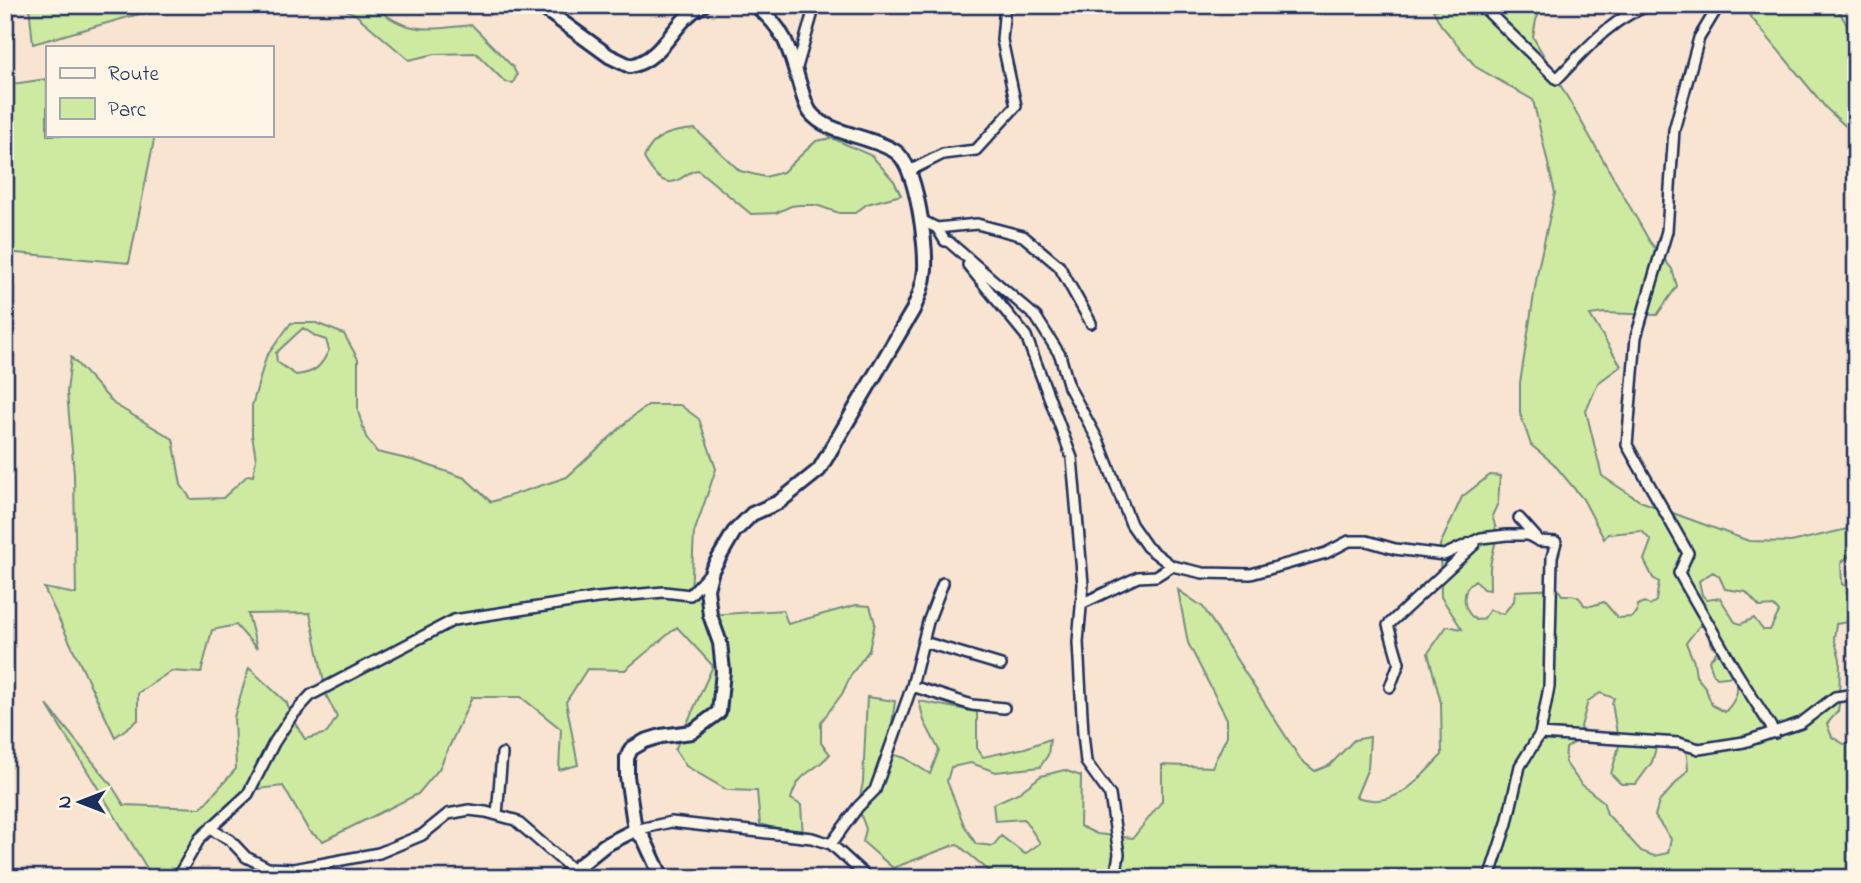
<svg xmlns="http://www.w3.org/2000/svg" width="1861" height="883" font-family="'Indie Flower',sans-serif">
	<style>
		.green { fill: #ceeaa1; stroke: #748c80; stroke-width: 2; fill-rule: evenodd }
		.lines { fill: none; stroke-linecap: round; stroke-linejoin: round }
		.street-casing { stroke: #1b2f5e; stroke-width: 14 }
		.secondary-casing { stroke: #1b2f5e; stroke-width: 18 }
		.street { stroke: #fcf5e5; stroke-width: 9 }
		.secondary { stroke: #fcf5e5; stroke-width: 12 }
	</style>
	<rect width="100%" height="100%" fill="#f8e4d0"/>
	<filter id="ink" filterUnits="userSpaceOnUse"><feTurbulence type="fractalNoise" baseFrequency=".0143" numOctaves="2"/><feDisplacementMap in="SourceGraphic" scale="14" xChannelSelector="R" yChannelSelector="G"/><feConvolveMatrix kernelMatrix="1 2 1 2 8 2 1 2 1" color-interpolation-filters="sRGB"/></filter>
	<g filter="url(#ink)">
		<path class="green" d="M29,5H159L160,8L33,44Z
			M336,5H374C406,36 432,29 472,25L513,67L517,75L513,83L505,82L476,53L435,54L409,60L355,14Z
			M1455,5H1543L1536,20L1533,37L1650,242L1672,269L1677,286L1657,315L1604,313L1590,315L1621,366L1598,383L1586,411L1602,476L1640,501L1749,541L1791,542L1856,527V554H1851L1841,563L1842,584C1857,590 1855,606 1856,621L1836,624L1834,638L1840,659L1839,704L1838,711L1827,724L1832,737L1844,744H1856V878H994V875L957,844L893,868L863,842L866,829L858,807L863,782L867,697L895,701L888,753L905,758L930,774L939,750L924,721L919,701L977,712V748L983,757L1025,748L1050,739L1048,755L1040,767L996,772L971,763L951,767L947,781L964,825L976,844L993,846L1001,836L1025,854L1040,843L1024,819L995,821L993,804L1020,792L1041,776L1064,770L1081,776L1080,826L1097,834L1133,838L1162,801V765L1212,767L1227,736V719L1188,643L1178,590L1203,607L1301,760L1315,771L1330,765L1354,740L1370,737L1368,768L1356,797C1397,810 1416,781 1442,755L1441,703L1428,653L1447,626L1462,629L1441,597L1440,545L1462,497L1490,475L1500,476L1498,503L1492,516C1500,537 1495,541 1491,561C1489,570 1490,581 1490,590L1483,589L1475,580C1460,590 1462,610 1476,620L1483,619L1490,610L1503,614L1514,601L1515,591L1558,589L1562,595C1573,595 1579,594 1584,605L1591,606L1604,602L1618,618L1632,617L1637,612L1638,605L1644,602L1650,605L1656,601L1659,582L1653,578L1644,560L1651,541L1642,531L1608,534L1604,539L1583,499L1553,463L1531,445L1520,413V383L1538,269L1555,193L1533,100L1476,67L1441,25L1433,10ZM1713,572L1719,576L1725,589L1746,592L1760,607L1774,606L1779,612L1770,630H1763L1754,618L1741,624L1735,622L1720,598L1707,600L1702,595L1699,581ZM1700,625L1705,628L1712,647L1719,649L1709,661L1713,673L1717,678L1735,676C1741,690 1735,702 1725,712L1712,705L1705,687L1696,676L1694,662L1686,643ZM1600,693L1614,698L1612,703L1619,746L1611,774L1621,784H1636L1652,762L1656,748L1668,742H1682L1687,756L1688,770L1659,802L1655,816L1671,839L1668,853L1654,856L1641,851L1607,814L1603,801L1581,784L1565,762L1566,748L1577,741L1588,701Z
			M1741,5H1836L1856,42V132L1851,131L1826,108Z
			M47,79V135H155L129,263L5,252V85Z
			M695,129L740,171L765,177L783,172L816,141L832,138L872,156L894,181L901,195L867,204L855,213H839L816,205H799L791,206L776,213L751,214L698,170C689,171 686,176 678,180C662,188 651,170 644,158C653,134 672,131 695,129Z
			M291,323H316L344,334L358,359V411L366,437L377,452L416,461L465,478L491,502L567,477L631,418L648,405H680L699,419L716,469L694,533L691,594L712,570L710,615L783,610L788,624L856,605L870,606L875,623L869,650L851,675L842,694L821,722V743L830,754C813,774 799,770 791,799L801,805L803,837L760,824L757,791L727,790L686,766L675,750L713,666L677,627L625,670L587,669L566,702L578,765L559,770L561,729L521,697H472L439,769L418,794L323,841L309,831L283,786L258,789L212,826L177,878H153L47,705L110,783L124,805L201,808L236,769L234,717L249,668L287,703L291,717L305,739L327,733L337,717L327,697L310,613L248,614L257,649L236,625L212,630L201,673L171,671L138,693V720L115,737L44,588L76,594L74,474L67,392L71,357L114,404L173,439L181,485L191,499L223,498L248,475L253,476L256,459L252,435V406L266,357ZM303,328L317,337L326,340L329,350C321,367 315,373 296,375L277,362L276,353Z"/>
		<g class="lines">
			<g class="street-casing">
				<path id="street" d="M1481,5L1557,79C1584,51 1614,15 1652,5
					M1719,5L1699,38L1674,130L1667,231L1636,337L1627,445L1688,553L1679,573L1737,673L1775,733
					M796,71L815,5
					M909,171L943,154L976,150L1016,106L1002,40L1005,5
					M921,220L937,228L945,241L949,242L1036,317L1060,355L1069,387L1099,442L1131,524L1147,547L1172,566L1203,573L1251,574L1326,553L1349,541H1367L1395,549L1444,555L1481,538L1507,535H1528L1539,541L1556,542L1552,557L1549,687L1540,734L1520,766L1507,823L1489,878
					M937,228L977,224L1023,236L1059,266L1091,323
					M968,265L1026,336L1072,458L1083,584L1078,642L1083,733L1086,762L1110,795L1119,854L1115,878
					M1519,518L1536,537
					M1081,604L1138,577L1156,576L1172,566
					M924,642L1001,665
					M912,686L972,705L1004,708
					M1390,687L1399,663L1388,625L1475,544
					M1540,734L1679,743L1699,749L1744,742L1801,723L1835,697L1856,694
					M497,815L502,754
					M212,826L214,831L230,840L246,857L268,868L294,869L379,853L422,835L448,814L469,810L486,812L515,820L573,870
					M635,830L671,822L812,838L831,844L868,878
					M831,844L858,807L875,790L912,686L928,622L943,583
					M177,878L200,838L248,794L274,743L291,717L311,695L454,620L597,598L664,592L690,595L709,574"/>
			</g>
			<g class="secondary-casing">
				<path id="secondary" d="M539,5L609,56L630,66C665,59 673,20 703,5
					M564,878L605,845L635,830
					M662,878L644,839L635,830L627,776V758L631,749L645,741L661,736L692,732L719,712L723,671L720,643L710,615L707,589L712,570L734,532L752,514L779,502L819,470L913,310C919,296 924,284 925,269C926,244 917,167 896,152C873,136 826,134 810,112C804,103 802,91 799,82C789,47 784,28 755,5"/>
			</g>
			<use href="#street" class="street"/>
			<use href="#secondary" class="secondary"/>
		</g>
	</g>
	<rect width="1861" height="883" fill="none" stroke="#fcf5e5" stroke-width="28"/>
	<rect x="14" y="14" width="1833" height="855" fill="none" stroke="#1b2f5e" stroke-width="2.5" filter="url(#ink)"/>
	<rect x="46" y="46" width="228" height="91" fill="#fcf5e5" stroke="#a2a6af" stroke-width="2"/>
	<rect x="60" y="68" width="35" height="10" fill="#fcf5e5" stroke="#a2a6af" stroke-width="2"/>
	<text x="108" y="80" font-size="21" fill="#1b2f5e">Route</text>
	<rect x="60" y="98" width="35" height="21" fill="#ceeaa1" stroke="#a2a6af" stroke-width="2"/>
	<text x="108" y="116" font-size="21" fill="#1b2f5e">Parc</text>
	<g transform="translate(80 802) rotate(270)" stroke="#fcf5e5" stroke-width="5" paint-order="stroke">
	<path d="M0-5L12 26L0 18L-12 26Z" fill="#1b2f5e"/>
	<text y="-10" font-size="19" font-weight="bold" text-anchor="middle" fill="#1b2f5e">N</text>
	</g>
</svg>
